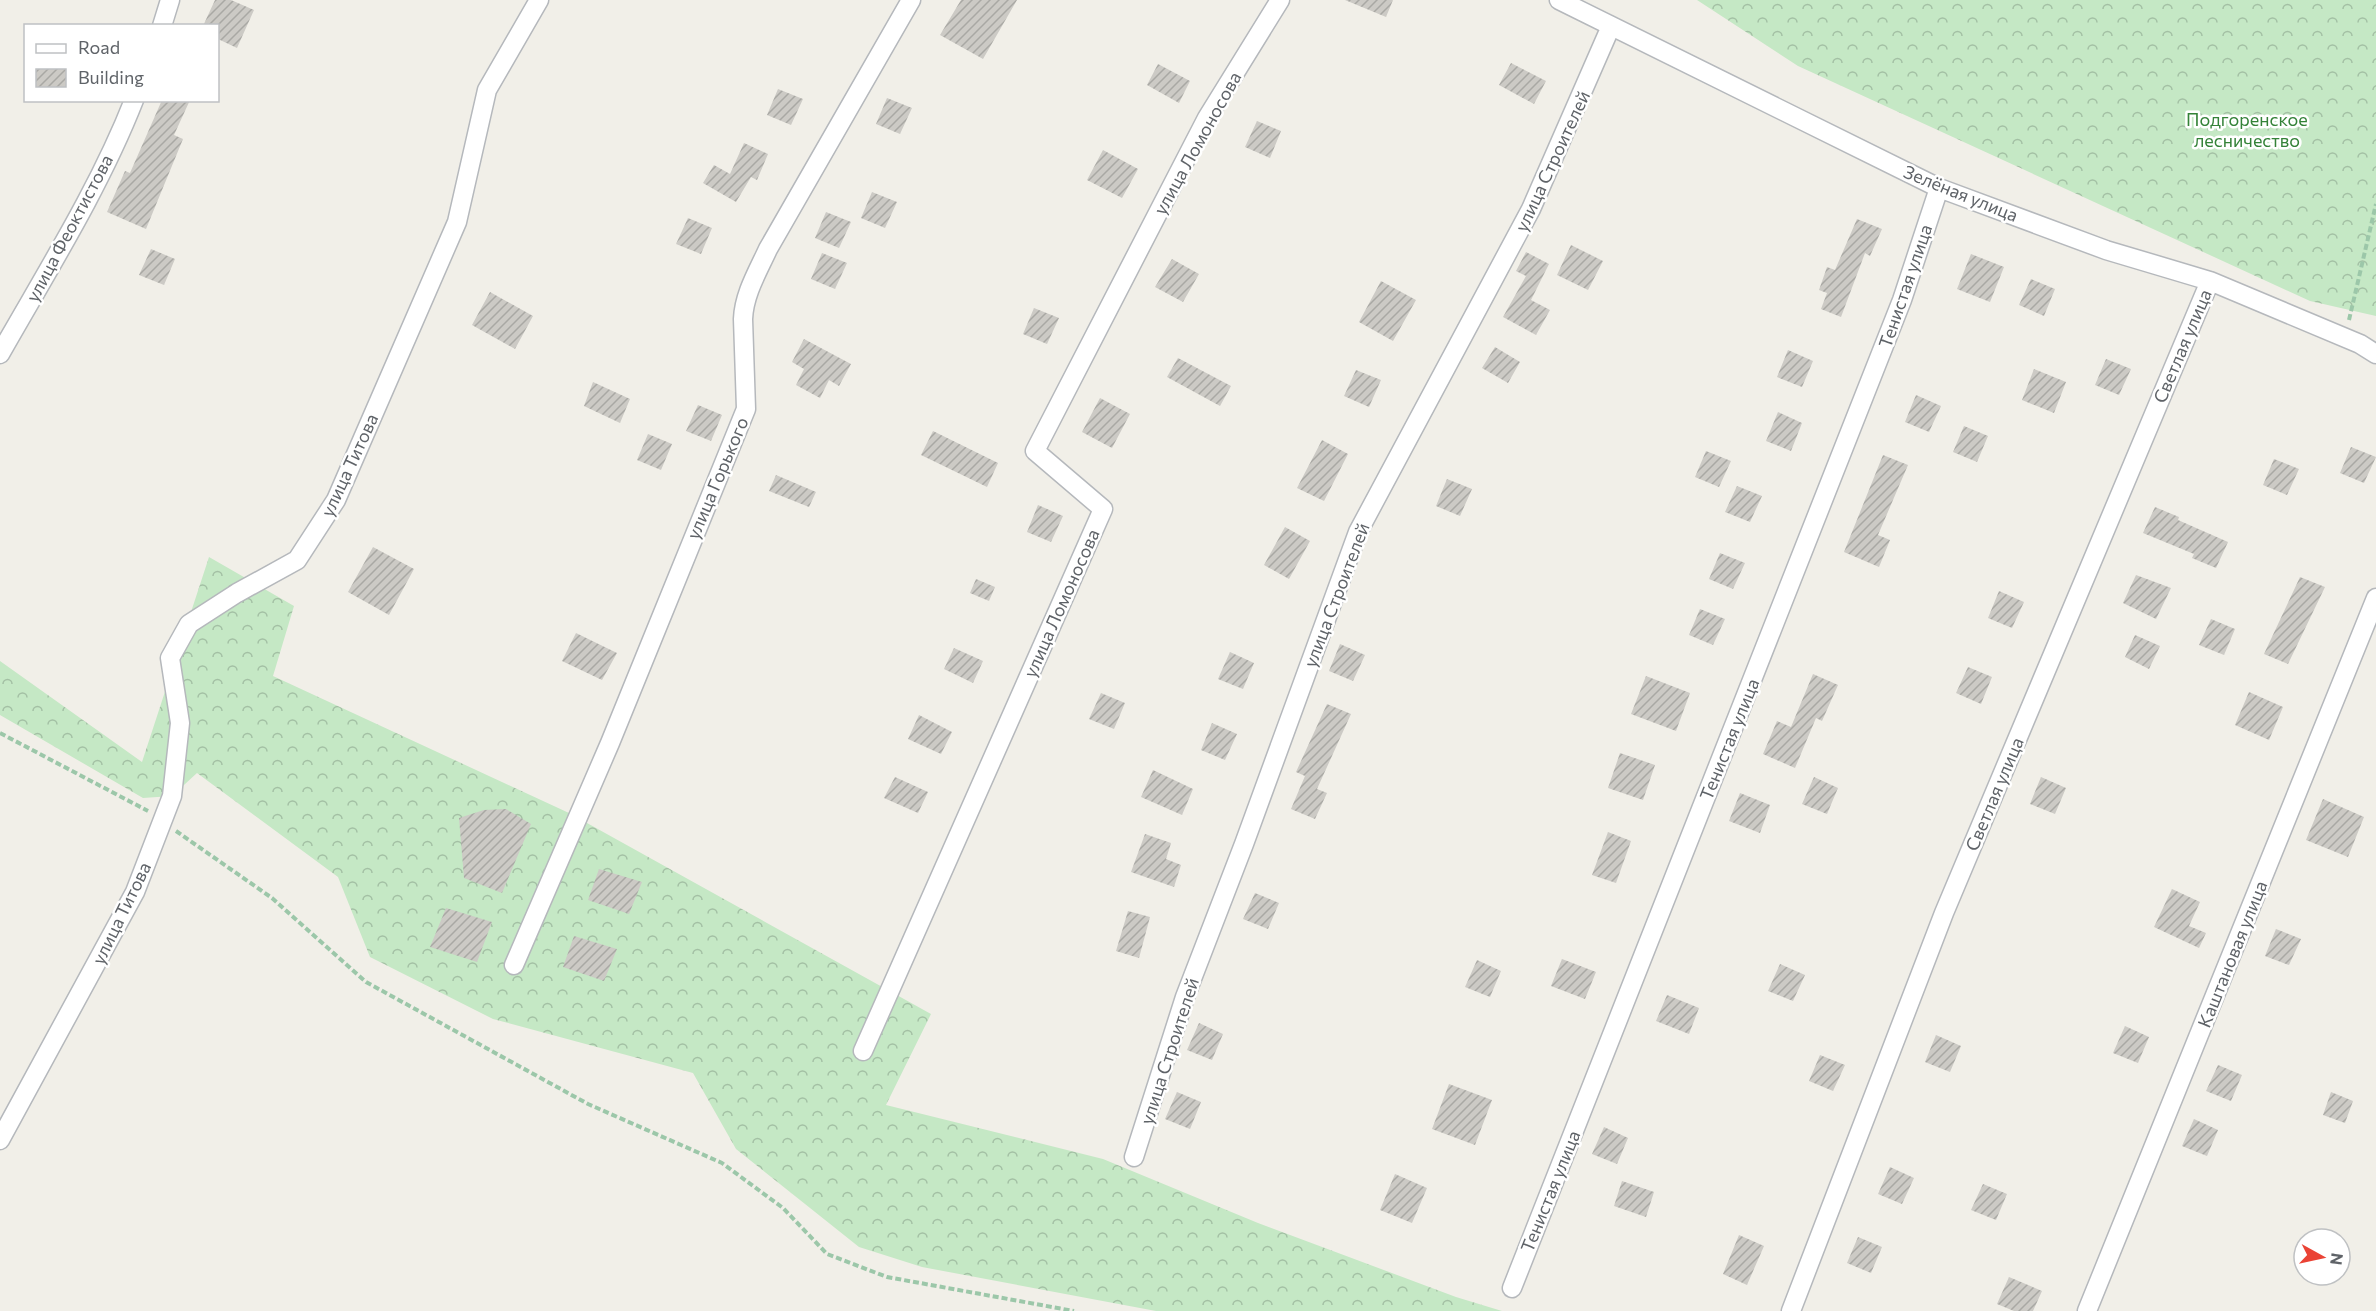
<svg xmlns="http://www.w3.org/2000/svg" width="2376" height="1311" font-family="Commissioner,sans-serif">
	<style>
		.forest { fill: url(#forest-crowns) }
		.building { fill: url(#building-hatch) }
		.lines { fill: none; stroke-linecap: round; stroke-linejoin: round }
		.street-casing { stroke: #b5b8bc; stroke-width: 21 }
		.path { stroke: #9cc7a9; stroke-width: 4; stroke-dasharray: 6 3; stroke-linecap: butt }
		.street { stroke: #fff; stroke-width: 18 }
		.labels { text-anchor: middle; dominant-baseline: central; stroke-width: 5; stroke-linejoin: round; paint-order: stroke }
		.park-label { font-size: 18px; fill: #348238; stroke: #fff }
		.street-label { font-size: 18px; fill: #5f6368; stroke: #fff }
	</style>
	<defs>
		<pattern id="forest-crowns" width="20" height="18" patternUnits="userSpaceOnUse" patternTransform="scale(1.5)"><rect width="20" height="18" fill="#c5e8c5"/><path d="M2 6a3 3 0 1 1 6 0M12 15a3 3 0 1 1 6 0" fill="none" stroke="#a3c0a4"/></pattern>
		<pattern id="building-hatch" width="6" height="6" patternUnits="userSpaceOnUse" patternTransform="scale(1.5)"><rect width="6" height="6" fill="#cccac5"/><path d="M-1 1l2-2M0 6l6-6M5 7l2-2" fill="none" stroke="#a9a8a4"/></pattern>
	</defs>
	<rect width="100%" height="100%" fill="#f1efe8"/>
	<path class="forest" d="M1697,0H2376V316L2310,301L1798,66Z
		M209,557L294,606L273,676L569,813L931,1014L886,1105L1103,1159L1258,1223L1456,1297L1502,1311H1156L922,1267L859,1247L736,1149L693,1073L493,1019L370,957L338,877L197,773L172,796L143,798L0,715V661L142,762Z"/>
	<path class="building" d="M215,0H231L254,10L237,48L218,39V26H203Z
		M961,0H1017L983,59L940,35Z
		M1345,0H1393L1386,17Z
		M1511,63L1546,81L1534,104L1499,85Z
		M1158,64L1190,81L1179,103L1147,85Z
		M778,89L803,99L791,125L767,115Z
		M887,98L912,108L900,134L876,124Z
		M162,100H190L174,135L183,139L146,229L107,212L125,171L130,173Z
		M1257,121L1281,131L1270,158L1245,147Z
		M744,143L768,154L757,180L751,177L736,202L703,183L714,165L730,174Z
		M1103,150L1138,169L1122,198L1087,180Z
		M872,192L897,202L885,228L861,218Z
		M826,212L851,222L839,248L815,238Z
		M688,218L712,228L701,254L676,244Z
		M1857,219L1882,229L1870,256L1865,253L1841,317L1821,309L1827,293L1819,290L1827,267L1835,270Z
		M1571,245L1603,261L1588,290L1557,275Z
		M151,249L175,259L164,285L139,275Z
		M1526,252L1549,264L1531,300L1550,310L1536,335L1503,317L1526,276L1516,271Z
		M822,253L847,263L835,289L811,279Z
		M1971,254L2004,267L1990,302L1957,289Z
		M1172,259L1199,274L1183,302L1155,287Z
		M2031,279L2055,289L2044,316L2019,305Z
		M1381,281L1416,300L1393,341L1359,322Z
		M490,292L533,316L515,349L472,325Z
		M1034,308L1059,318L1047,344L1023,334Z
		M804,339L851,364L839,386L829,380L820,398L796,385L804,369L792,362Z
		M1495,347L1520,362L1508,383L1482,368Z
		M1788,350L1813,361L1802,387L1777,377Z
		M1178,358L1231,386L1220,406L1167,377Z
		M2106,359L2131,369L2119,395L2095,385Z
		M2034,369L2066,382L2054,413L2022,400Z
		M1356,370L1381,380L1369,407L1344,396Z
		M593,382L630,399L620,423L584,406Z
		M1916,395L1941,406L1929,432L1905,422Z
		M1100,398L1130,414L1112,448L1082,432Z
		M698,405L722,415L711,441L686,431Z
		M1778,412L1802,423L1791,451L1766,441Z
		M1964,426L1988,436L1977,462L1953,452Z
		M933,431L998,463L987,487L921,455Z
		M648,434L672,444L661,470L637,460Z
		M1322,440L1348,454L1324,501L1297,488Z
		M2351,447L2376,457L2364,483L2340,473Z
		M1706,451L1731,461L1719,487L1695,477Z
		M1883,455L1908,465L1878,535L1890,540L1879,567L1844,552Z
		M2274,459L2299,469L2287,495L2263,485Z
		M776,475L816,492L809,507L769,491Z
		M1447,479L1472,489L1460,516L1436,506Z
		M1737,486L1762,496L1750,522L1725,512Z
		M1038,505L1063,516L1051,542L1027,532Z
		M2155,507L2179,517L2178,520L2228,542L2216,568L2192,558L2194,554L2143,533Z
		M1285,527L1310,541L1289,579L1264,565Z
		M373,547L414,569L389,615L348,592Z
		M1720,553L1745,563L1733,589L1709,579Z
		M2136,575L2171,588L2156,619L2123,603Z
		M2300,577L2325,587L2288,664L2264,654Z
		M976,579L995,587L989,601L970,593Z
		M1999,591L2024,602L2012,628L1988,618Z
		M1700,609L1725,619L1713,645L1689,635Z
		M2211,619L2235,629L2224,655L2199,645Z
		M576,633L617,653L602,680L562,661Z
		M2135,635L2160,646L2149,669L2125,657Z
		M1340,644L1365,655L1353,681L1329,671Z
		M954,648L983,661L973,683L944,669Z
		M1230,652L1254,663L1243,689L1218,679Z
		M1968,667L1992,677L1981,704L1956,693Z
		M1813,674L1838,685L1822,721L1816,718L1795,768L1763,754L1777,721L1791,727Z
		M1646,676L1690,693L1676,731L1631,714Z
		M2249,692L2283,707L2269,740L2235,725Z
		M1101,693L1125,703L1114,729L1089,719Z
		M1327,704L1351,714L1317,789L1327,793L1315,819L1291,809L1305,776L1296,772Z
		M919,715L952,732L941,754L908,739Z
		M1212,723L1237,734L1225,760L1201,750Z
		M1620,753L1655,765L1643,800L1608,788Z
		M1153,770L1193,789L1182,815L1141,797Z
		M895,777L928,792L918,813L884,798Z
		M1814,777L1838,788L1827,814L1802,804Z
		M2041,777L2066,788L2055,814L2030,804Z
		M1740,793L1770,805L1760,833L1729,821Z
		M2323,799L2364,817L2348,857L2306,840Z
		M506,809L531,824L502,893L464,878L459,818L484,810Z
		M1608,832L1631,841L1616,883L1592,875Z
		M1145,834L1171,843L1166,859L1181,865L1174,887L1131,872Z
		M599,869L642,882L629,914L588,900Z
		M2172,889L2200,902L2189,926L2206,933L2199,948L2154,927Z
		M1255,893L1279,903L1268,929L1243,919Z
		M446,908L492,922L477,962L430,947Z
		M1128,911L1150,917L1139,958L1116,951Z
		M2276,929L2301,939L2289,965L2265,956Z
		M574,936L617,949L604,981L563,967Z
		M1562,959L1596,972L1585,999L1551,986Z
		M1477,960L1501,971L1490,997L1465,987Z
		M1780,964L1805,975L1793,1001L1768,991Z
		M1667,995L1699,1008L1689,1034L1656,1021Z
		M1199,1023L1223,1034L1212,1060L1187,1050Z
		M2125,1026L2149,1037L2138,1063L2113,1053Z
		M1936,1035L1961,1046L1950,1072L1925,1062Z
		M1820,1055L1845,1065L1833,1091L1809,1081Z
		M2218,1065L2242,1075L2231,1101L2206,1091Z
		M1449,1084L1492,1100L1475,1145L1432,1129Z
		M1177,1092L1201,1102L1190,1129L1165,1119Z
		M2331,1092L2353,1101L2345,1123L2323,1115Z
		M2194,1119L2218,1130L2207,1156L2182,1146Z
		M1604,1127L1628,1138L1617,1164L1592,1154Z
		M1890,1167L1914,1178L1902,1204L1878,1194Z
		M1395,1174L1427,1188L1412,1223L1380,1210Z
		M1622,1181L1654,1192L1646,1217L1614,1206Z
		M1983,1184L2007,1194L1996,1220L1971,1210Z
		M1739,1235L1764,1246L1747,1285L1723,1274Z
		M1858,1237L1882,1247L1871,1273L1847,1263Z
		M2009,1277L2042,1291L2033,1311H2014L1997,1304Z"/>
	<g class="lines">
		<g class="street-casing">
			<path id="street" d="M1559,0L1939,188L2106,250L2210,281L2360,344L2376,354
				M162,26L170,0
				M0,354C47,271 99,189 134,100
				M514,965L610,743L746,409L743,319C744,294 758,271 768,249L911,0
				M863,1051L1103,509L1035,451L1207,118L1280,0
				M0,1140L135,892L172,796L180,723L170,658L189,624L237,593L297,560L336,500L457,222L487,90L539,0
				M1134,1157L1185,997L1244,844L1358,532L1531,209L1611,26
				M1512,1288L1902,300L1939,188
				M1791,1311L1944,913L2210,281
				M2087,1311L2376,598"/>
		</g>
		<path class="path" d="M2349,320L2376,204
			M0,733L148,811
			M176,831L272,898L366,982L588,1104L722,1163L783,1208L827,1254L887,1277L1074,1311"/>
		<use href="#street" class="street"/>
	</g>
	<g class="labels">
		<g class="park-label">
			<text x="2247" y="119">Подгоренское<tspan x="2247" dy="21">лесничество</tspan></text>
		</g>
		<g class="street-label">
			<text transform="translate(1197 143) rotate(-61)">улица Ломоносова</text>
			<text transform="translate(1552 161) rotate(-65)">улица Строителей</text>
			<text transform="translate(1961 193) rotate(22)">Зелёная улица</text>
			<text transform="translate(69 228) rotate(-62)">улица Феоктистова</text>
			<text transform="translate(1905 286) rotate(-71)">Тенистая улица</text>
			<text transform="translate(2182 346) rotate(-67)">Светлая улица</text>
			<text transform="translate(349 465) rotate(-65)">улица Титова</text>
			<text transform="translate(717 478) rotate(-67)">улица Горького</text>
			<text transform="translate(1336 595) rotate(-69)">улица Строителей</text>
			<text transform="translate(1061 603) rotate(-66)">улица Ломоносова</text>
			<text transform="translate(1729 739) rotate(-68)">Тенистая улица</text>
			<text transform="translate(1994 794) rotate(-67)">Светлая улица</text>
			<text transform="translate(121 913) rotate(-64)">улица Титова</text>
			<text transform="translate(2232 954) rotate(-68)">Каштановая улица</text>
			<text transform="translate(1169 1051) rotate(-72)">улица Строителей</text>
			<text transform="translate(1550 1191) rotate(-68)">Тенистая улица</text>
		</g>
	</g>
	<rect x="24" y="24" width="195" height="78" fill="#ffffff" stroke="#bfc1c3" stroke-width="1.5"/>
	<rect x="36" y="44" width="30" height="9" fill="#ffffff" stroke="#bfc1c3" stroke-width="1.5"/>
	<text x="78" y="54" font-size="18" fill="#5f6368">Road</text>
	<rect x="36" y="69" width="30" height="18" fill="url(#building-hatch)" stroke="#bfc1c3" stroke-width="1.5"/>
	<text x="78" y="84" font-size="18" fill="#5f6368">Building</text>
	<g transform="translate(2322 1257) rotate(98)"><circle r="28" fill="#ffffff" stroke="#bfc1c3" stroke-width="1.5"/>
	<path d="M0-4.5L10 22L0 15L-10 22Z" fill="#ea4335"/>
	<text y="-9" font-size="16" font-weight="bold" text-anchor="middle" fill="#5f6368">N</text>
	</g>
</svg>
